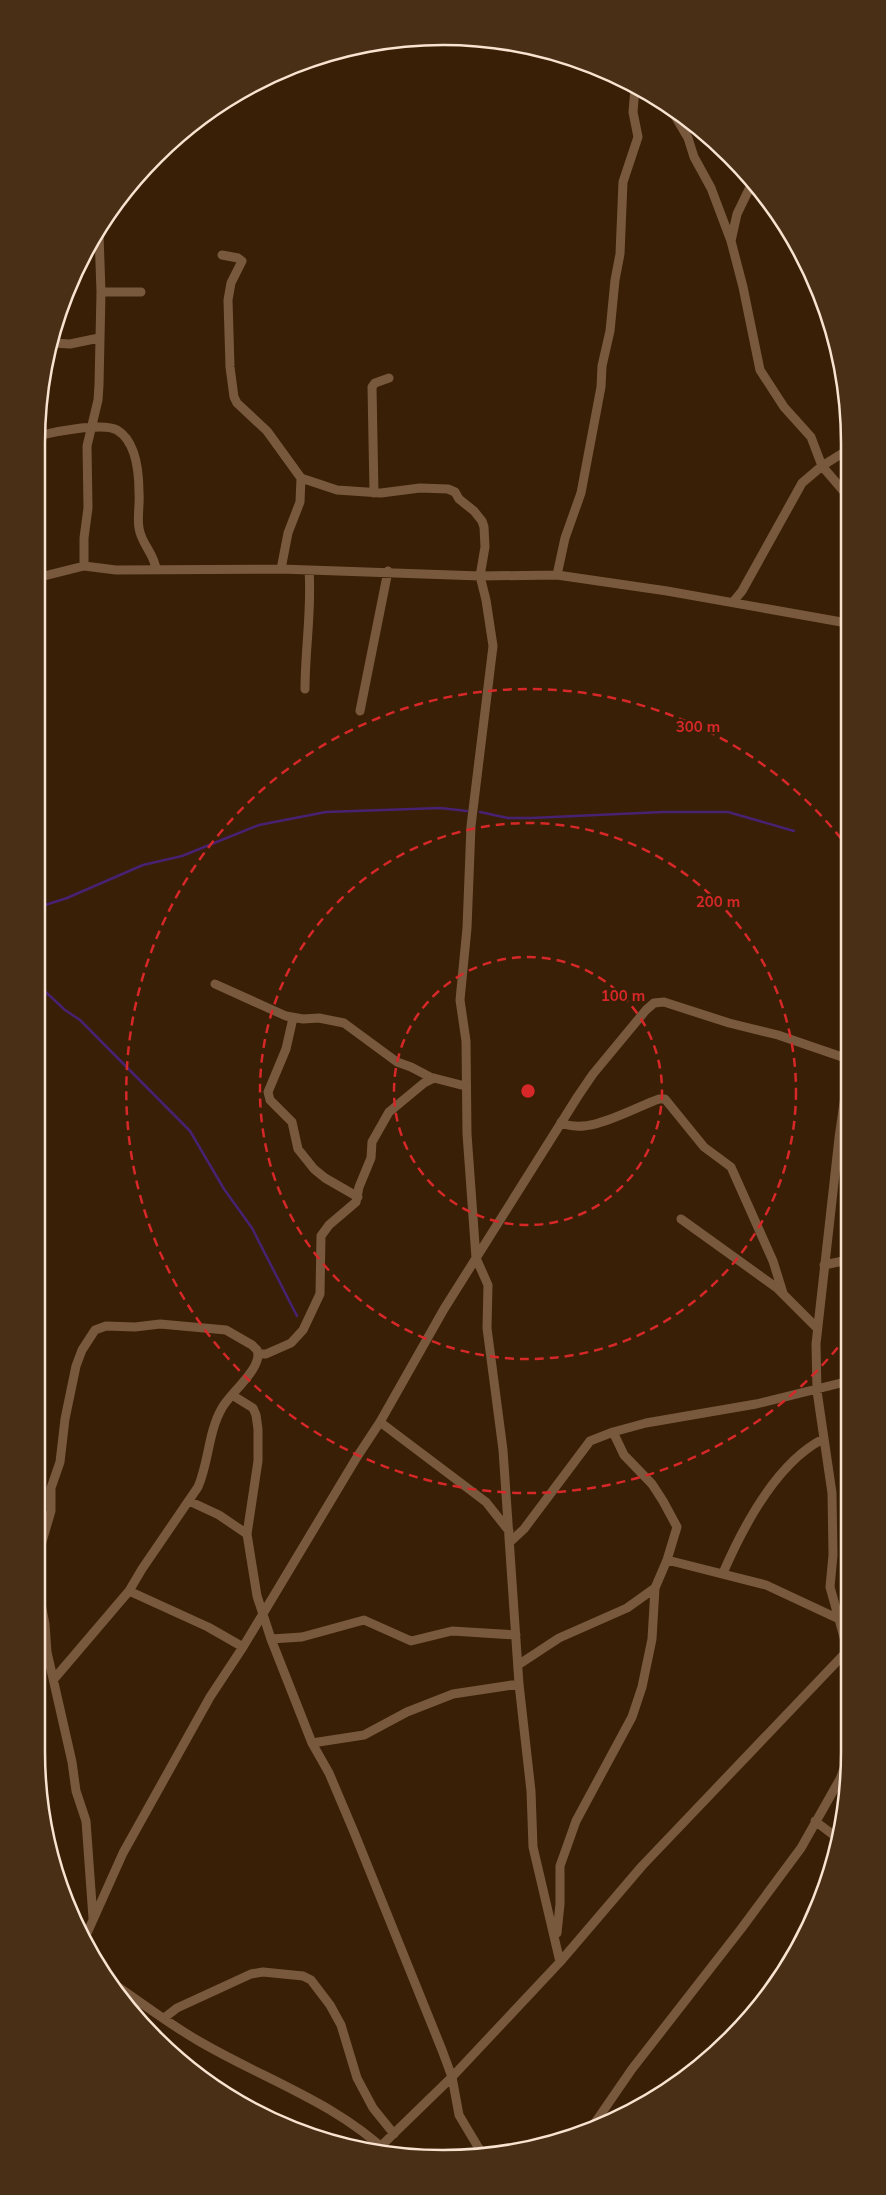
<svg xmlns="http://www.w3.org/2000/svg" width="886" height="2195" font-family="Mulish,sans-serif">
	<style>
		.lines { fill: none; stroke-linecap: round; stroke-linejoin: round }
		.stream { stroke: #482272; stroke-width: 2.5 }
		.street { stroke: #79593d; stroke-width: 9 }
		.ring { fill: none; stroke: #d62828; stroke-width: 2.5; stroke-dasharray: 9 6 }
		.rim { fill: none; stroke: #f8e2d0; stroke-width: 2.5 }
		.centre { fill: #d62828; stroke: #391f05; stroke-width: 2.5 }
		.ring-label { font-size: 15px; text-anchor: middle; font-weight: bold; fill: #d62828; stroke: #391f05; stroke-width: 5; stroke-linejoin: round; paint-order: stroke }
	</style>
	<rect width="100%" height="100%" fill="#391f05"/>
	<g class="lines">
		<path class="stream" d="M480,812L508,818H531L663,812H728L794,831
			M36,908L67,898L143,865L182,856L259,825L326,812L440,808L467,811
			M36,983L65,1010L80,1020L190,1131L224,1189L252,1228L297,1316"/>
		<path class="street" d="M668,104L688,138L694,157L711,188L731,241L743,287L760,370L784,407L811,437L822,466L846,494
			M731,241L737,214L753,181
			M222,255L238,258L242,261L231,283L228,300L230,367L234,397L237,403L267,431L301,478L337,490L381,493L420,488L448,489L455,492L459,499L474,511L482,521L484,527L485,547L480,576L486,600L493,646L471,826L467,928L460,1000L466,1041L467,1134L476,1258L488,1285L487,1328L503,1450L519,1684L531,1791L533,1847L560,1962
			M101,292H141
			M53,343L70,344L99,338
			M37,436C53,432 103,422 117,430C137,442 139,473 139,493C140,505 137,517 139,528C141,544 155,554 156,570
			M374,493L372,387L375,383L389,378
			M84,566V538L88,508L87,446L98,400L99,385L101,292L99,234L107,218
			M281,569L288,533L300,502L301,478
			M557,575L565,538L581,493L601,387L602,366L610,331L615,280L620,254L623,182L638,137L633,112L635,88
			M36,578L84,566L116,570L281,569L480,576L557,575L667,591L847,623
			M733,602L742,591L802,483L822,466L846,451
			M305,689C305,649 312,610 309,570
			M360,711L388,571
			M847,850L846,870L848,905
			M215,984L286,1016L303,1019L319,1018L344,1023L397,1062L411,1067L430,1077L465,1086
			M293,1018L286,1049L268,1092L270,1100L292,1122L298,1149L314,1169L325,1178L358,1197
			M848,1075L839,1138L816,1344L817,1391L832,1493L833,1555L830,1587L849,1655
			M561,1122C586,1137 633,1108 659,1099H665L704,1147L731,1167L773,1261L783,1293
			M681,1219L777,1288L816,1327
			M824,1265L848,1260
			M258,1354H266L291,1343L303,1330L320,1294L321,1236L329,1225L356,1202L359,1187L371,1158L372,1142L389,1112L424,1083L434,1078
			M232,1395L253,1408L256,1415L258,1429V1461L247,1534L257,1596L271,1639L312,1743L329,1773L354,1832L442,2050L452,2077L459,2115L481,2152
			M380,1422L486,1502L509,1531
			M189,1501L219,1515L247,1534
			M510,1542L524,1529L590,1441L613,1432L646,1423L756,1404L849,1381
			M667,1560L766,1585L841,1620
			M723,1573C743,1527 776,1463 823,1439
			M129,1591L208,1627L243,1647
			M271,1639L302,1637L364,1620L411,1641L452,1631L516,1635
			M518,1665L559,1638L627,1608L655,1588
			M54,1679L129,1591L142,1569L198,1487C209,1462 208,1432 222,1408C230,1393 264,1367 257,1350L252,1345L226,1330L160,1324L135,1327L106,1326L95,1330L82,1350L76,1366L65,1419L60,1462L51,1488V1511L36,1562V1578L45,1624L47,1652L72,1762L76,1791L86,1821L93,1918
			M312,1743L364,1735L407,1712L453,1694L519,1684
			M815,1821L836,1837
			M557,1933L560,1904V1866L576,1821L632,1717L642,1687L652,1639L655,1588L667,1560L677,1527L663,1501L652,1484L624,1455L613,1432
			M84,1940L123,1853L210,1697L243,1647L357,1457L380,1422L444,1309L578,1096L593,1074L646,1010L654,1003L664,1002L729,1023L778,1035L848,1059
			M108,1980C138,2000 166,2022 197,2040C261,2078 336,2102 390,2155
			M164,2018L177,2008L251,1974L263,1972L303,1976L311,1980L330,2005L341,2025L357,2078L373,2108L394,2134
			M590,2130L632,2069L741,1929L801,1848L840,1779L846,1763L850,1739
			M381,2146L452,2077L560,1962L642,1866L849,1649"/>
	</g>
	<g class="ring">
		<circle cx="528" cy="1091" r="134"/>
		<circle cx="528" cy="1091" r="268"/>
		<path d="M847 1336A402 402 0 1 1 847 846"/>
	</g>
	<path d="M0 0H886V2195H0ZM443 45H443A398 398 0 0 1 841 443V1752A398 398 0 0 1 443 2150H443A398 398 0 0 1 45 1752V443A398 398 0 0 1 443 45Z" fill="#482f15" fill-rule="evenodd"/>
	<path class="rim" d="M443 45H443A398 398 0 0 1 841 443V1752A398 398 0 0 1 443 2150H443A398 398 0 0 1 45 1752V443A398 398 0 0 1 443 45Z"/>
	<circle cx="528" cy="1091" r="8" class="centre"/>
	<g class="ring-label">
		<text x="698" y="732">300 m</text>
		<text x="718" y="907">200 m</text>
		<text x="623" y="1001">100 m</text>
	</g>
</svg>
